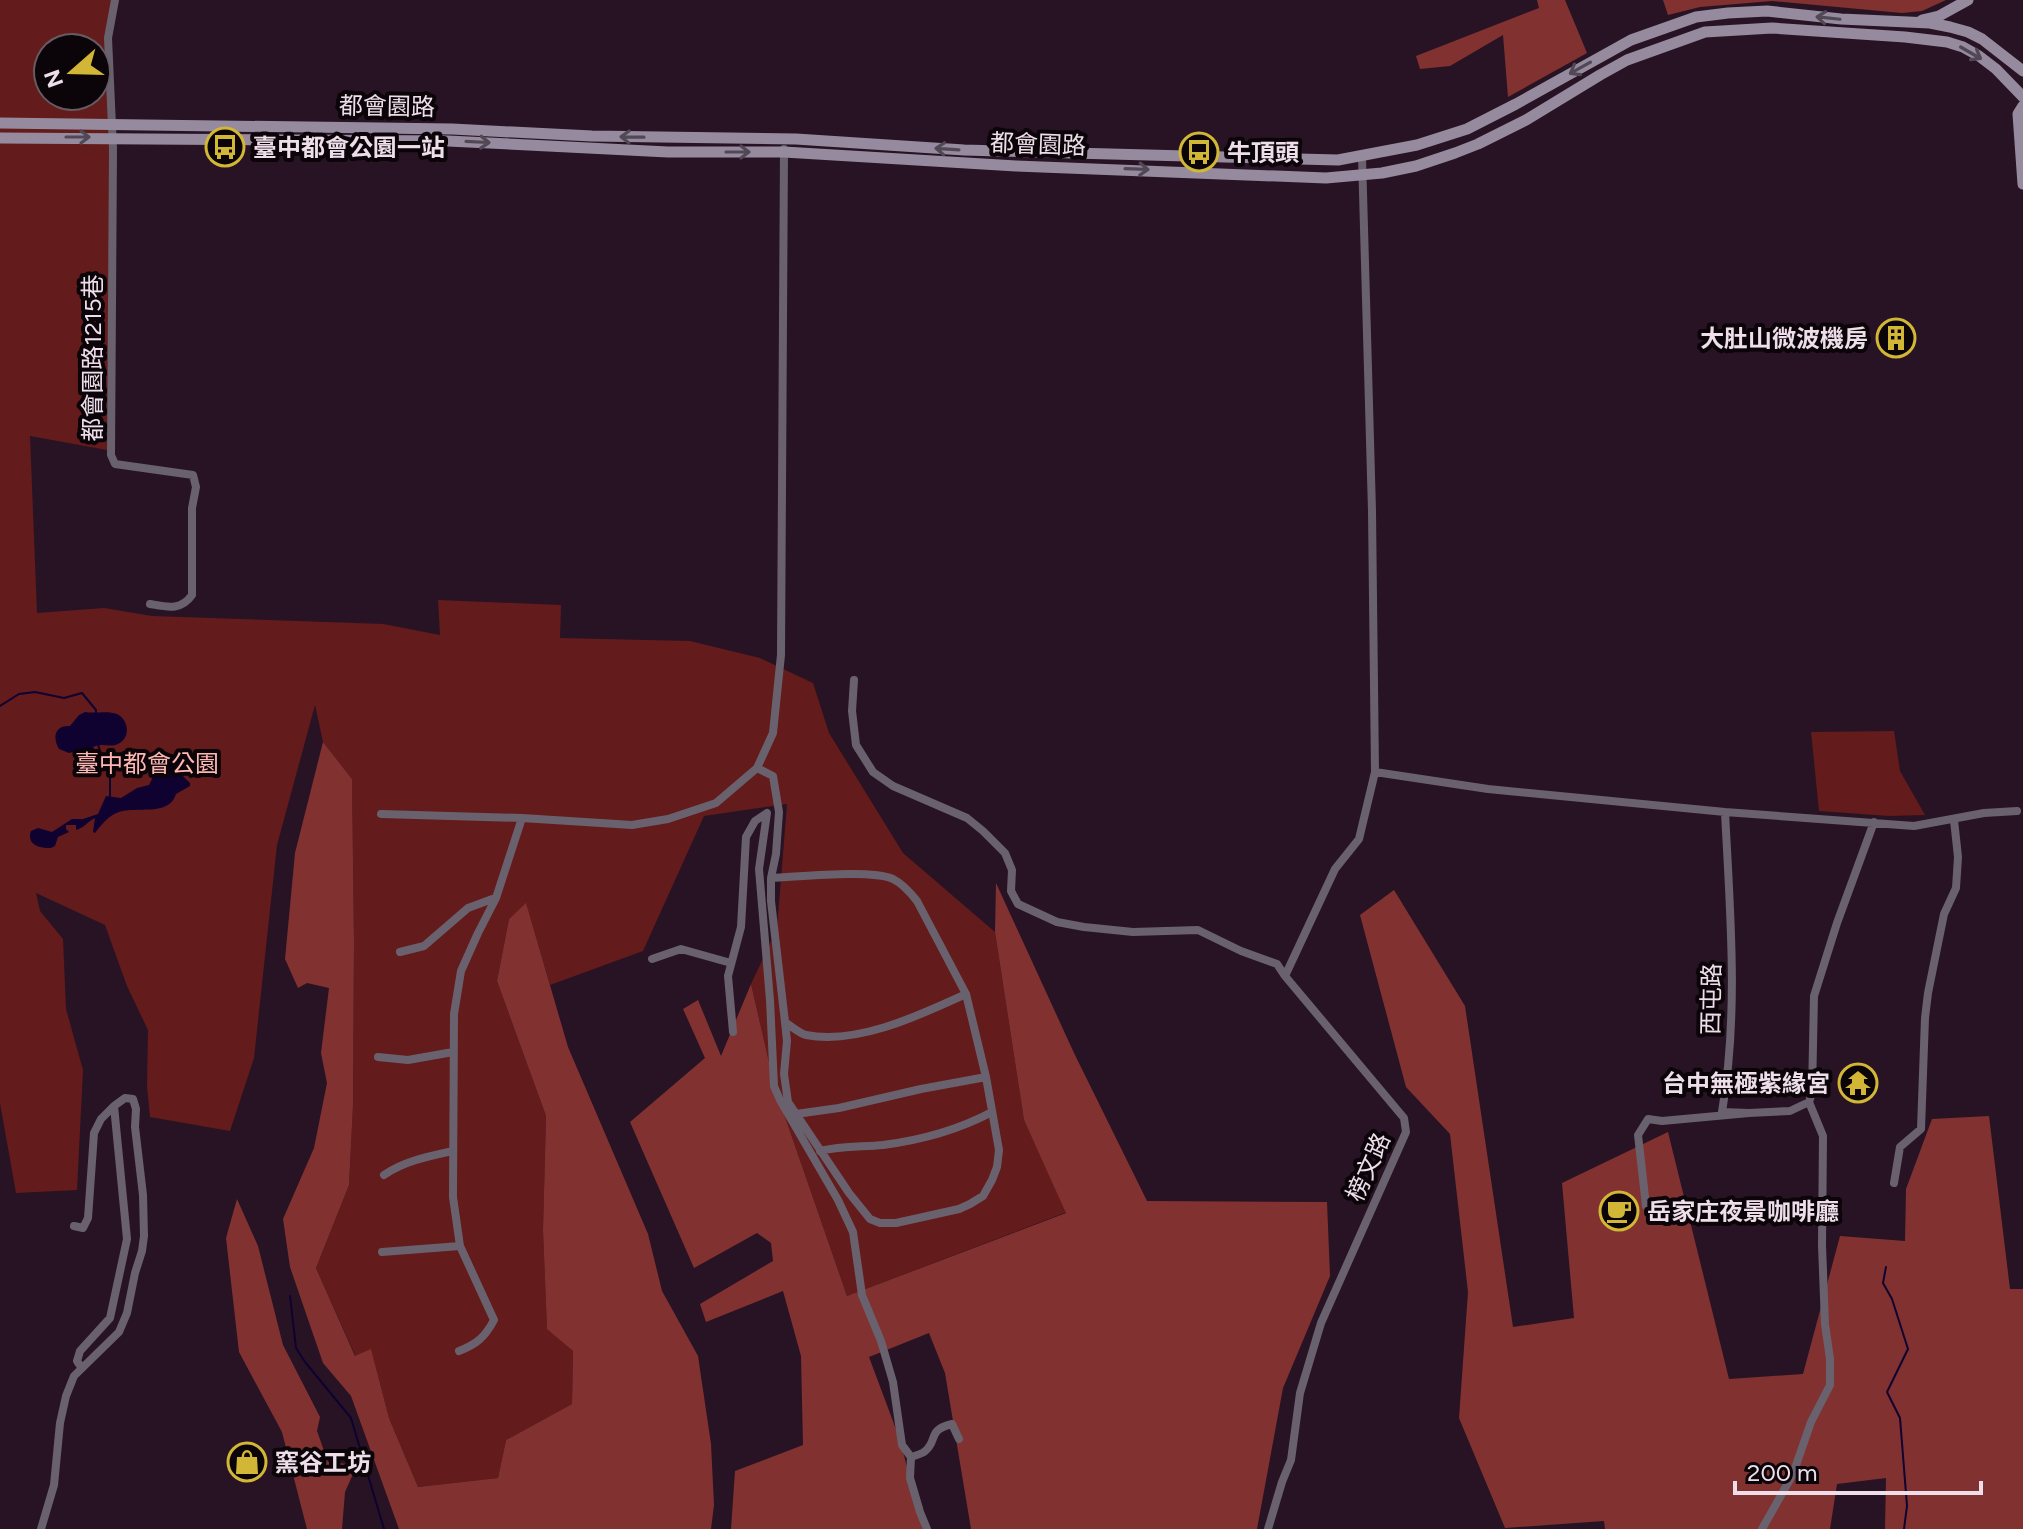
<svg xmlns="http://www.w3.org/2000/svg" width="2023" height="1529" font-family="Figtree,'Noto Sans TC',sans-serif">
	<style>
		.green { fill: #641b1b; fill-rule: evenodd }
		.forest { fill: #813230 }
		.water { fill: #0f0231 }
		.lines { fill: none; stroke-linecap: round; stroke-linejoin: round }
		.stream { stroke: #0f0231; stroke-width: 2 }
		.street { stroke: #69626e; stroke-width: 8 }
		.secondary { stroke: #968b9e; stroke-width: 11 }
		.oneway { stroke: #504854 }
		.labels { text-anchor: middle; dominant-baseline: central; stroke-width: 8; stroke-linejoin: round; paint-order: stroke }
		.street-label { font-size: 24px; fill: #eddee9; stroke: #0b0409 }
		.poi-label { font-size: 24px; font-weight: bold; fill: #eddee9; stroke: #0b0409; text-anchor: start }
		.park-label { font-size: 24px; fill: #feb7b1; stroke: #0b0409 }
	</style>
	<rect width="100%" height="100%" fill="#281324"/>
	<path class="green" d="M0,0H112L107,450L30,436L37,613L104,608L152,616L383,624L440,635L438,600L561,605L560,638L690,641L760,658L813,683L829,733L903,853L995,932L1024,1120L1067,1212L847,1296L775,1088L751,984L777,929L787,804L704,816L643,951L550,985L526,904L509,919L497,981L546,1116L543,1230L547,1328L573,1351L572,1404L506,1440L498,1478L418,1487L389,1418L371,1350L356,1357L316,1268L349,1185L353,1105L354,943L352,779L323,742L315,705L277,845L254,1058L230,1131L150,1117L147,1086L148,1030L127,986L105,925L36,893L40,911L63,939L66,1009L83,1070L77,1190L16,1193L0,1103ZM48,48H96V96H48Z
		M1894,731L1900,771L1925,815L1889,816L1819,811L1811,732Z"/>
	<path class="forest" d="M1537,0H1565L1587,53L1508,97L1503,35L1450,66L1420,69L1416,56L1539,8Z
		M1663,0H1946L1922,11L1902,13L1772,1L1700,7L1668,15Z
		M323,742L352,779L354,943L353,1105L349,1185L316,1268L355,1356L371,1349L389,1418L418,1487L498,1478L506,1440L572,1404L573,1351L547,1329L543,1230L546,1116L497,981L509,919L526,903L568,1047L648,1234L662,1291L698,1356L711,1444L714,1505L711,1529H399L351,1396L323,1363L290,1267L283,1219L314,1148L327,1083L321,1053L329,988L307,983L298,988L285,959L295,853Z
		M996,883L1074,1053L1147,1201L1327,1202L1330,1276L1283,1388L1257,1529H971L945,1373L929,1333L869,1357L900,1440L923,1529H731L735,1471L803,1445L801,1356L783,1291L706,1322L700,1304L773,1261L771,1243L757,1233L694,1268L630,1122L705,1058L683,1009L698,1000L721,1056L751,984L775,1088L847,1296L1066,1213L1024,1120L995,932Z
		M1394,890L1465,1006L1513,1327L1574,1318L1562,1183L1668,1132L1729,1379L1803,1374L1840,1236L1905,1241L1906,1189L1932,1119L1989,1116L2010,1289H2023V1529H1885L1886,1478L1837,1484L1830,1529H1605L1604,1521L1505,1528L1459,1418L1468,1292L1450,1134L1406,1087L1360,915Z
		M237,1199L258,1246L283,1345L320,1417L317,1431L328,1462L357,1465L345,1492L342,1529H307L282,1432L239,1352L226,1238Z"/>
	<path class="water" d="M85,712C95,714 107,710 117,714C129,720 131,738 118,744C109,748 102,742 93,747L95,750L89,755L81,750L69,753L59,749C52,737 55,725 70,726L79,715Z
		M172,764L180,767L183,776L190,783V786L176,794C169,817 136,806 119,812C109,815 101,825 95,833L93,832L95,818C87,822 84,828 76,830V825H66V829L69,832L58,837L55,846L51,848C39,849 26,844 31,831L38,828L52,832L72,819H83L98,814L106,796L121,798L137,788L149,785L157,769Z"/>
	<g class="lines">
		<path class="stream" d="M0,706L19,694L35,692L64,698L82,693L96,710V713
			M98,744L103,762L110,773V796
			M1886,1267L1883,1283L1892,1299L1908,1349L1887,1392L1900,1418L1907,1506L1904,1529
			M290,1296L296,1348L305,1362L351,1418L384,1529"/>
		<path class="street" d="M115,0L108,38L113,148L111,455L115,464L193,475L196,487L192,508V595C181,611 167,607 150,604
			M1362,157L1372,511L1375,772L1488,789L1725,812L1914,826L1984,813L2017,811
			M854,680L852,711L856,745L873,772L893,786L967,818L983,831L1005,853L1012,870L1011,891L1018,904L1057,922L1084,927L1133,932L1198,930L1241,951L1277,964L1285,976
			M757,768L773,776L779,812L776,854L771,878V901L785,1022L787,1041L784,1074L788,1102L849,1193L870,1219L880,1223H896L959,1209L970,1204L983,1196L992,1180L997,1167L999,1150L986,1077L966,994L917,901C910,892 903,884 893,879C870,869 799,877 771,878
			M381,814L522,818L632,825L668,819L716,803L757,768L773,733L781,655L784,149
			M400,952L424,946L468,908L495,898
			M652,959L681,949L731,963
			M785,1022C791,1026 799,1033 806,1035C858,1045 920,1015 966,994
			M733,1032L728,976L741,927L746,837L755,821L767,813L759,869L770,1000L774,1086L780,1100L838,1200L853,1232L862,1295L881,1341L893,1382L902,1445L911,1457L910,1478L920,1512L927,1529
			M378,1057L408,1060L453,1052
			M1749,1113L1790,1111L1809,1102
			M796,1114L839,1108L921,1089L986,1077
			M820,1151C841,1146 862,1147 883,1145C922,1140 958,1130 992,1112
			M384,1175C404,1161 430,1156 453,1151
			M1894,1183L1900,1147L1921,1129L1925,1018L1928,993L1944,914L1956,888L1958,857L1954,820
			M1646,1206L1638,1135L1648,1119L1662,1121L1749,1113L1722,1112C1739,1012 1730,912 1725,812
			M74,1226L83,1228L88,1218L94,1133L101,1119L114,1106
			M382,1252L460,1246
			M459,1351C477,1344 485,1337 494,1320L460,1246L453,1197L454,1014L461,971L478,933L496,898L522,818
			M911,1457C912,1457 923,1453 924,1452C939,1441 926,1430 952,1424L959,1439
			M41,1529L54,1485L60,1423L66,1396L74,1376L119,1332L127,1313L135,1273L142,1251L144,1236L143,1195L135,1127L136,1109L133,1099L125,1098L114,1106L127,1239L110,1318L80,1351L77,1361L81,1367
			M1268,1529L1282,1482L1291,1460L1300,1393L1321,1323L1406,1132L1404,1118L1285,976L1335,869L1359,839L1375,772
			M1762,1529L1793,1474L1811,1422L1830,1385V1359L1825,1324L1822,1245L1823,1136L1809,1102L1812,1093L1814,996L1837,923L1874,822"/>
		<path class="secondary" d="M1922,20L1939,16L1968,0
			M2023,106L2018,114L2023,184
			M0,123L452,129L592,136L796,139L964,150L1338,160L1417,145L1467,129L1516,104L1631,40L1696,17L1728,13L1767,11L1841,19L1930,23L1950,27L1968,32L1982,39L2023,71
			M0,138L448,141L668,152H784L1016,166L1326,178L1382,173L1416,166L1455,153L1478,144L1526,120L1600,75L1627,60L1705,32L1772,28L1905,37L1947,42L1963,47L1979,56L1996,69L2023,97"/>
	</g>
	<defs><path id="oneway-shaft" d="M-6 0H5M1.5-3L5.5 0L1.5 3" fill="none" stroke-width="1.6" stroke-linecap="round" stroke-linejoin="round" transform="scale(2)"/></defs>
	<g class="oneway">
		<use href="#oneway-shaft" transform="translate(1828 18) rotate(-174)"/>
		<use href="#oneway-shaft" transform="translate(1971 53) rotate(30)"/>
		<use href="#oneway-shaft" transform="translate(1580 68) rotate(151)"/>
		<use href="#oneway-shaft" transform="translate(78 137)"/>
		<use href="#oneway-shaft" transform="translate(632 137) rotate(-179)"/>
		<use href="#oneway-shaft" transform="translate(478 142) rotate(3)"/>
		<use href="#oneway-shaft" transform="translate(947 149) rotate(-176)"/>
		<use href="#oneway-shaft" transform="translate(738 152)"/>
		<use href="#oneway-shaft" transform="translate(1137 169) rotate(2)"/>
	</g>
	<defs>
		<g id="bus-ring" transform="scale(2)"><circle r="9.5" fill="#0b0409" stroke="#d2b736" stroke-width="1.5"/><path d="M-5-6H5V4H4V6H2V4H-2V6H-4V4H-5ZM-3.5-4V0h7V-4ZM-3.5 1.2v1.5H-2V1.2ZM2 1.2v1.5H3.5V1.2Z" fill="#d2b736"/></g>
		<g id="building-ring" transform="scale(2)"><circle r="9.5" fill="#0b0409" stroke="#d2b736" stroke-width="1.5"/><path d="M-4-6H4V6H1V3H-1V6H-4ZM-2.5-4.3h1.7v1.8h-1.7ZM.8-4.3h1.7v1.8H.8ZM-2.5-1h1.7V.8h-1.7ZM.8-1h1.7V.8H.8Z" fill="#d2b736"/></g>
		<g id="temple-ring" transform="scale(2)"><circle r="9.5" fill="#0b0409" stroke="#d2b736" stroke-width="1.5"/><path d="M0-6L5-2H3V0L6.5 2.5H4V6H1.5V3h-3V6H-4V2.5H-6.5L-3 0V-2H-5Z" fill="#d2b736"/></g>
		<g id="cafe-ring" transform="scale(2)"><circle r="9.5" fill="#0b0409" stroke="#d2b736" stroke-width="1.5"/><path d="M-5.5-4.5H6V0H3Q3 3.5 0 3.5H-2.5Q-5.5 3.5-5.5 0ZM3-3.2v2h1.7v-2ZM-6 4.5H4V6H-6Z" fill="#d2b736"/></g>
		<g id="shop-ring" transform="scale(2)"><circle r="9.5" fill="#0b0409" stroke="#d2b736" stroke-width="1.5"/><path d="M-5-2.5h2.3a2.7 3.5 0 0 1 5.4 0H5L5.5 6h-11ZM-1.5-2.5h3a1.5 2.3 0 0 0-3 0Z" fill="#d2b736"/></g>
	</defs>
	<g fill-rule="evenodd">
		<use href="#bus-ring" x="225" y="147"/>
		<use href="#bus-ring" x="1199" y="152"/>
		<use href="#building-ring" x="1896" y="338"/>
		<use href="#temple-ring" x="1858" y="1083"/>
		<use href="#cafe-ring" x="1619" y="1211"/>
		<use href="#shop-ring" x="247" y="1462"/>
	</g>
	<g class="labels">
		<g class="street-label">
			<text transform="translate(387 106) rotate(1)">都會園路</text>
			<text transform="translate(1038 144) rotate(2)">都會園路</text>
			<text transform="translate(92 358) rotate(-90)">都會園路1215巷</text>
			<text transform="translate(1711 999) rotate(-89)">西屯路</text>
			<text transform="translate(1368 1167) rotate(-66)">榜文路</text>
		</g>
		<g class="poi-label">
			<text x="253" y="147">臺中都會公園一站</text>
			<text x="1227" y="152">牛頂頭</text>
			<text x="1868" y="338" text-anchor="end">大肚山微波機房</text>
			<text x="1830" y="1083" text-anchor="end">台中無極紫緣宮</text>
			<text x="1647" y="1211">岳家庄夜景咖啡廳</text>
			<text x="275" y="1462">窯谷工坊</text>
		</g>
		<g class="park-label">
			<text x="147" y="763">臺中都會公園</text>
		</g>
	</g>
	<g transform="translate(72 72) rotate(250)"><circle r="38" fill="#0b0409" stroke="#655b63" stroke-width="2"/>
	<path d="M0-6L14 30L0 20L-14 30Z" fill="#d2b736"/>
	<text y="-12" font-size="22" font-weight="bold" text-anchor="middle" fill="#eddee9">N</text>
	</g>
	<path d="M1735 1481v12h246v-12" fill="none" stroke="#eddee9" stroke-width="4"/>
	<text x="1747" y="1481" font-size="24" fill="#eddee9" stroke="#0b0409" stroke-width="6" paint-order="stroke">200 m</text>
</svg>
